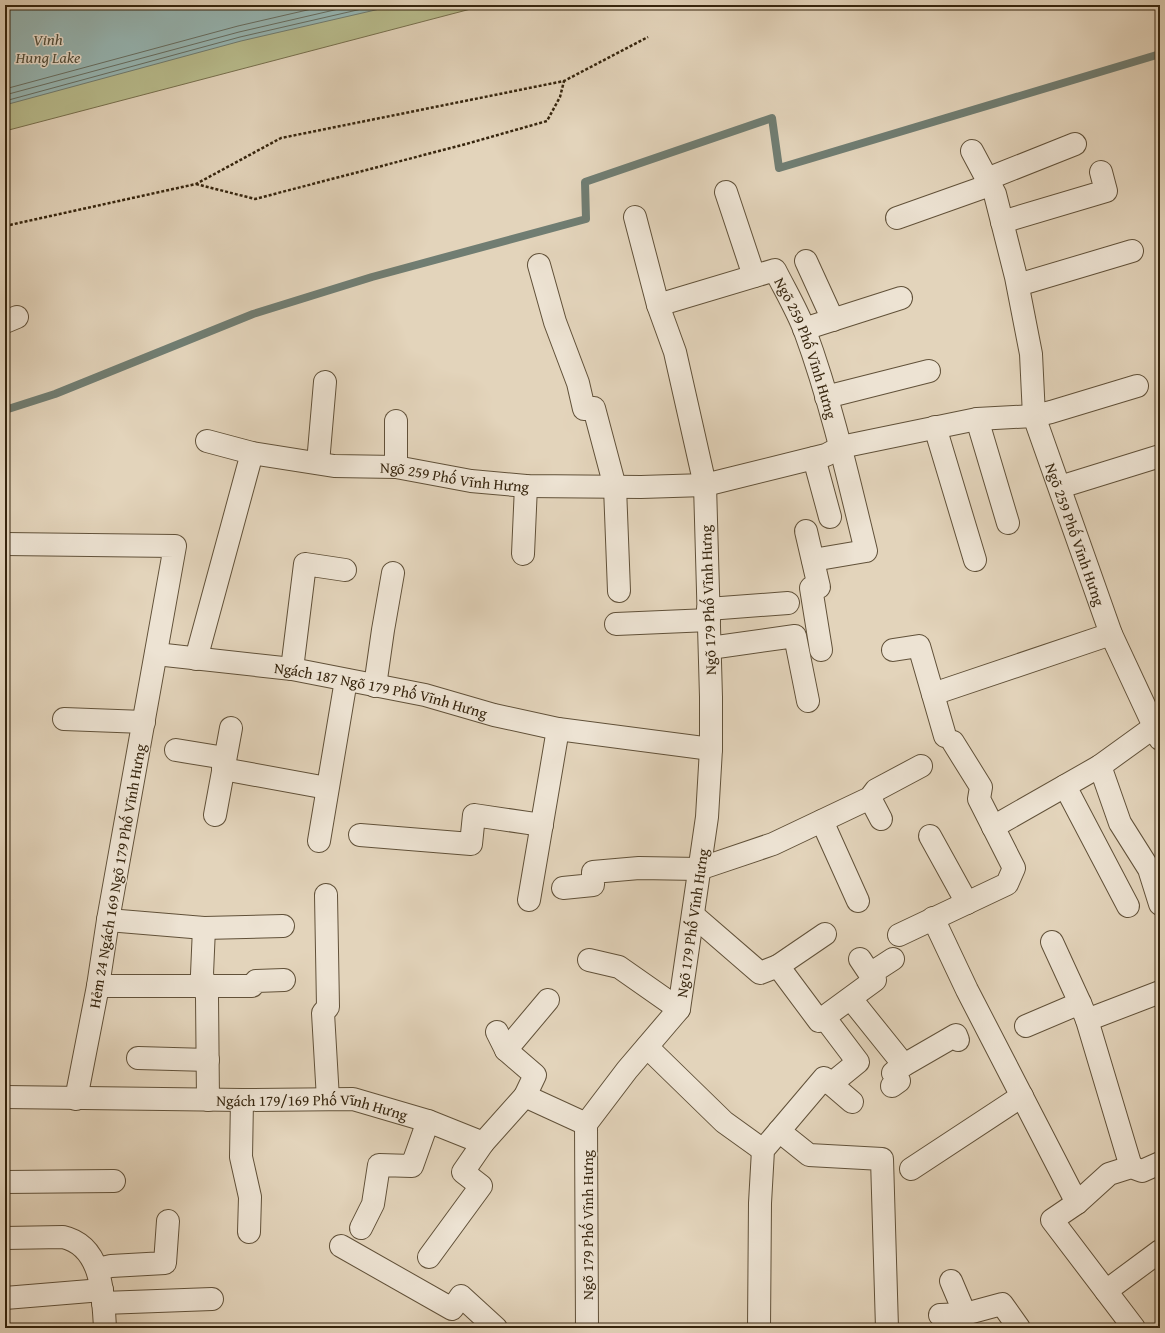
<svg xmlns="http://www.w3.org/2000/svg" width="1165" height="1333" font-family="'Gentium Book Plus',serif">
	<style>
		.green { fill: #b8bc8d; stroke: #77704e }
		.water { fill: #96b7b5; stroke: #707d72 }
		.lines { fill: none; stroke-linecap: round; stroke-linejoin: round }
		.shore { stroke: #666e62; stroke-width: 1 }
		.stream { stroke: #707d72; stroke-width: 8 }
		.minor-casing { stroke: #615139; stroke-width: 24 }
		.path { stroke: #36250e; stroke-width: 2.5; stroke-dasharray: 3 2; stroke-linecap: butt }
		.minor { stroke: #ede3d3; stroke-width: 22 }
		.labels { text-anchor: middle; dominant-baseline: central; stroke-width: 3; stroke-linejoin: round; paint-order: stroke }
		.street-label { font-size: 15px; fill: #36250e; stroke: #ede3d3 }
		.water-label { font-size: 16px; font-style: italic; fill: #4e4a38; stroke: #ede3d3 }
	</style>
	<rect width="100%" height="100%" fill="#e3d4bb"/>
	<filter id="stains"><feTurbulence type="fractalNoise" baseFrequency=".005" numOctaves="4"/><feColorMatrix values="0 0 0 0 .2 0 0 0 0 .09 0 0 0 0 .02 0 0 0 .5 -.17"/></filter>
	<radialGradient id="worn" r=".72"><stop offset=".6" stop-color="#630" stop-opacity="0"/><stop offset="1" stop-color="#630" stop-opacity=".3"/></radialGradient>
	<path class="green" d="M5,5H486L5,131Z"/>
	<path class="water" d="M5,5H397L241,41L5,105Z"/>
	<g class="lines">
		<path class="shore" d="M5,89L238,26L329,5
			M5,95L239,32L356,5
			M5,101L240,37L379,5"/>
		<path class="stream" d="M5,410L55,394L253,314L372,277L586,219L585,182L772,118L779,168L1160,54"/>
		<g class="minor-casing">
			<g id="minor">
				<path d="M972,151L995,194L1016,277L1031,354L1034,416L1051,412L1137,386"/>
				<path d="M987,179L1075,144"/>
				<path d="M726,192L754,276"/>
				<path d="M635,217L658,305"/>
				<path d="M897,218L990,185"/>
				<path d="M1002,222L1106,191L1101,172"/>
				<path d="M806,261L833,320"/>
				<path d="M539,265L555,322L578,383L584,409L594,408L615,487L619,591"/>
				<path d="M1018,285L1132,251"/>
				<path d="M5,322L17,317"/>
				<path d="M804,329L901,298"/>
				<path d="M826,397L929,371"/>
				<path d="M977,419L1008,523"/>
				<path d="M935,427L975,560"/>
				<path id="s1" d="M207,441L252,453L334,466L396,467L471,481L526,486L641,487L705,485L826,455L841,447L977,419L1034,416L1111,634L1160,739"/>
				<path d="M814,458L830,517"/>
				<path d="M318,463L325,382"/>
				<path d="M396,467V421"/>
				<path d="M1060,487L1160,456"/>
				<path d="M806,531L819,587L811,588L821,650"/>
				<path d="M5,544L175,546L108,920L98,986L76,1099"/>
				<path d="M523,554L526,486"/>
				<path d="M708,609L788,603"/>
				<path d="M616,624L709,620"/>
				<path d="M710,648L795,636L808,701"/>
				<path d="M893,650L919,646L945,736"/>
				<path id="s2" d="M156,654L292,669L425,695L494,715L558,729L711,749"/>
				<path d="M196,659L252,453"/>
				<path d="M292,669L305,564L345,570"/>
				<path d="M375,686L383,630L393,573"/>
				<path d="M933,694L1111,634"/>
				<path d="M64,719L144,722"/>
				<path d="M176,750L225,758"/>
				<path d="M1100,766L1120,823L1149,869L1160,904"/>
				<path d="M223,769L327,788"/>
				<path d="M1065,786L1128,906"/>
				<path d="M870,798L881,819"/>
				<path d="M215,815L231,728"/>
				<path d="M822,821L858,901"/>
				<path d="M993,827L1100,766L1154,727L1160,724"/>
				<path d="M360,835L471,844L474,815L542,825"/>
				<path d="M930,836L967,903"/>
				<path d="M319,841L346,680"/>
				<path d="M563,888L593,885V872L639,868L699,869L773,844L870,798L876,790L921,766"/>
				<path d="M326,895L328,1007L323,1013L328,1099"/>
				<path d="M529,900L558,729"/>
				<path d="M693,915L760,973L778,966L819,1021L875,980L870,974L893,959"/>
				<path d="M933,918L967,990L1077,1203"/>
				<path d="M108,920L204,928L283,926"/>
				<path d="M204,928L202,974L207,997L208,1100"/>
				<path d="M899,935L1007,884L1014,868L979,799L981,787L953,742"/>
				<path d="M1052,942L1080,1003L1087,1020L1131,1167"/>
				<path d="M860,959L870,974"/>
				<path d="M589,960L619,967L679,1009"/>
				<path d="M778,966L825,934"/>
				<path d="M98,986H252L256,981L284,980"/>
				<path d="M851,999L904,1065"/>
				<path d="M824,1017L858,1062L831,1084"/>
				<path d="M1087,1020L1160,992"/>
				<path d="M1026,1026L1080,1003"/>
				<path d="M497,1032L506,1050L535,1075L525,1096"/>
				<path d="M647,1047L724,1122L763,1150"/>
				<path d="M506,1050L548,1000"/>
				<path d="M138,1058L208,1060"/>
				<path d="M892,1086L899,1081L893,1073L904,1065L956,1035L958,1040"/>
				<path id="s3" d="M5,1097L242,1100L353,1099L428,1121L483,1143L525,1096L586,1124"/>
				<path d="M242,1100L241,1157L250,1197L249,1232"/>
				<path d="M779,1131L809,1155L882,1159L887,1328"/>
				<path d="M911,1169L1022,1096"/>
				<path d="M5,1182L114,1181"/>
				<path d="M361,1228L373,1204L379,1165L412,1166L428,1121"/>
				<path d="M5,1238L63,1237C103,1246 103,1296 105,1328"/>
				<path d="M341,1246L452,1309L461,1296L496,1328"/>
				<path d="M429,1257L481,1186L463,1172L483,1143"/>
				<path d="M98,1269L111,1266L165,1263L168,1221"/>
				<path d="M951,1281L965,1314"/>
				<path d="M1106,1291L1160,1251"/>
				<path d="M5,1298L102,1290"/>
				<path d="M103,1303L212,1299"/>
				<path d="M940,1315L965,1314L1002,1304L1019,1328"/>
				<path id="s4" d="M587,1328L586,1124L627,1070L679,1009L707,817L711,749V697L705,485L675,352L658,305L775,270C785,290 797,310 805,331C831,402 848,477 866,551L813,560"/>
				<path d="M759,1328L760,1203L763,1150L824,1078L852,1102"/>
				<path d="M1134,1328L1052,1220L1077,1203L1109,1174L1131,1167L1142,1171L1160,1163"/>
			</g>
		</g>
		<path class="path" d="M196,184L255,199L466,144L547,121L560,97L564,81
			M5,226L196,184L281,138L564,81L648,37"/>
		<use href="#minor" class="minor"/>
	</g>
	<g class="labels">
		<g class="street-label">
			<text stroke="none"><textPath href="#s4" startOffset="1271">Ngõ 259 Phố Vĩnh Hưng</textPath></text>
			<text stroke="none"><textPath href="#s1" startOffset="251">Ngõ 259 Phố Vĩnh Hưng</textPath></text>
			<text stroke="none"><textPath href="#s1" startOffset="965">Ngõ 259 Phố Vĩnh Hưng</textPath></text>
			<text transform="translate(708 600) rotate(-92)">Ngõ 179 Phố Vĩnh Hưng</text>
			<text stroke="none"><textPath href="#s2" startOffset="228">Ngách 187 Ngõ 179 Phố Vĩnh Hưng</textPath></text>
			<text transform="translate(117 876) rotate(-80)">Hẻm 24 Ngách 169 Ngõ 179 Phố Vĩnh Hưng</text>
			<text stroke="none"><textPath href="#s4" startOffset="439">Ngõ 179 Phố Vĩnh Hưng</textPath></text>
			<text stroke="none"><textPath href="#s3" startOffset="308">Ngách 179/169 Phố Vĩnh Hưng</textPath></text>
			<text transform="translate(587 1225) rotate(-90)">Ngõ 179 Phố Vĩnh Hưng</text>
		</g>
		<g class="water-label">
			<text x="48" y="39">Vinh<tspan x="48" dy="18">Hung Lake</tspan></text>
		</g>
	</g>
	<rect width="1165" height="1333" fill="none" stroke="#e3d4bb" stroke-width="20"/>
	<rect x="6" y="6" width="1153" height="1321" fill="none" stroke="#36250e" stroke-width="2"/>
	<rect x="10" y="10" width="1145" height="1313" fill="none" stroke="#36250e"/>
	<rect width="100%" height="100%" filter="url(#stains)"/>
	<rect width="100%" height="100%" fill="url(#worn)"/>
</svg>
